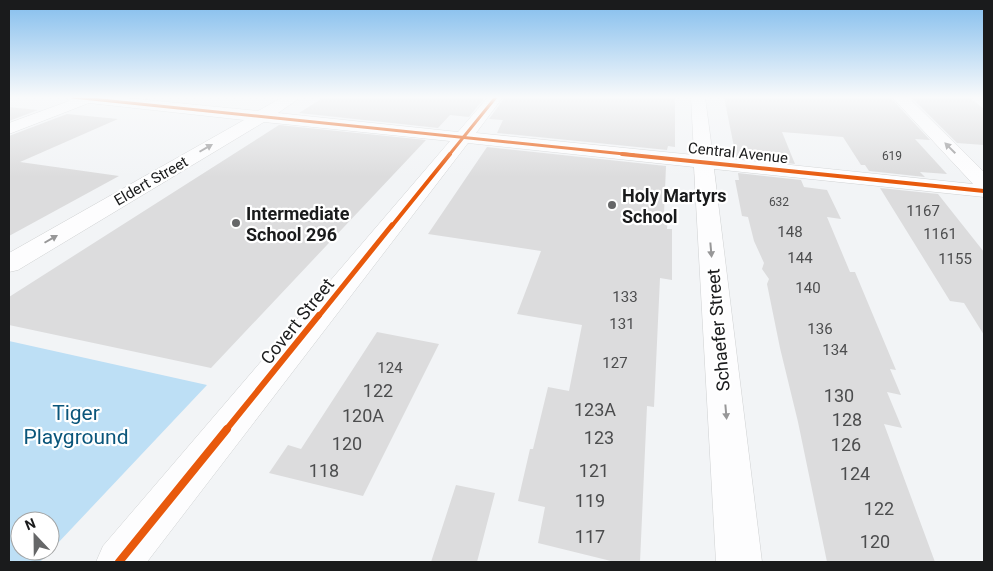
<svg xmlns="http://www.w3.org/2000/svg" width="993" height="571" font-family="Roboto,sans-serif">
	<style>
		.green { fill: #bddff5; fill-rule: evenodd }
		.building { fill: #dcdcdd }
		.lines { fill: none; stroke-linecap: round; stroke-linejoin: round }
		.minor-casing { stroke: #cfd1d2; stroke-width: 1 }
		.minor { fill: #fdfdfe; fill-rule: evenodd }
		.cycleway-far4-casing { stroke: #fff; stroke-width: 5 }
		.cycleway-far3-casing { stroke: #fff; stroke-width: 6 }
		.cycleway-far2-casing { stroke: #fff; stroke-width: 8 }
		.cycleway-far1-casing { stroke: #fff; stroke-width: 9 }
		.cycleway-casing { stroke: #fff; stroke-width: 11 }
		.cycleway-far4 { stroke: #e8590c; stroke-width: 3 }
		.cycleway-far3 { stroke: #e8590c; stroke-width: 4 }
		.cycleway-far2 { stroke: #e8590c; stroke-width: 5 }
		.cycleway-far1 { stroke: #e8590c; stroke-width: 6 }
		.cycleway { stroke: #e8590c; stroke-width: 8 }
		.oneway { fill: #979798 }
		.poi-dot { fill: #666768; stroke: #fff; stroke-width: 2 }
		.labels { text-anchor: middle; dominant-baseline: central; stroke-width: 4.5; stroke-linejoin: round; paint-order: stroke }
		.far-number-label { font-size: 12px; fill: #4c4d4e }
		.far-street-label { font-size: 15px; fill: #1a1b1c; stroke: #fff }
		.number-label { font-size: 15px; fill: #4c4d4e }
		.poi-label { font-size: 18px; font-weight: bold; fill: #1a1b1c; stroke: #fff; text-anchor: start }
		.street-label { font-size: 18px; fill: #1a1b1c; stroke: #fff }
		.near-number-label { font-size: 18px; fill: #4c4d4e }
		.near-park-label { font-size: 21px; fill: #0b567b; stroke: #fff }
	</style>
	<rect width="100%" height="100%" fill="#f2f4f6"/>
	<path class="green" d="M9,341L207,385L40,562H9ZM20,521H50V551H20Z"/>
	<path class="building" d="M324,97H485L469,117L450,115L438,128L299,113Z
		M505,97H675V147L668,146L667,150L497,133L503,120L489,119Z
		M724,97H890L930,140L915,139L947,174L920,172L925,177L869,171L865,165H861L843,137L782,132L795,164L736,157Z
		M911,97H969L984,109V145L957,143Z
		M9,107L38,110L9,121Z
		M67,114L118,119L20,162L119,176L9,236V136Z
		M279,125L426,140L211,368L9,325V297Z
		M487,147L666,166L664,214H668L667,229H672V280L660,278L654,407L647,406L640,562H615L538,543L545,507L518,501L530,449H533L548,387L569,391L582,325L517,314L541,251L428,234Z
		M738,173L801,180L804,187L827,190L841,219L827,217L850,272H855L896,370L890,369L901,395L887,392L902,428L884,424L935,562H827L798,422L780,348L767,284L769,279L762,269L764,263L754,241L748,217L742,216L735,180H739Z
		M880,188L938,194L984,252V335L964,303L950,301Z
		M377,332L439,344L363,496L269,473L288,445L301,449Z
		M456,485L495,493L477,562H431Z"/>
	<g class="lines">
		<g class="minor-casing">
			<path id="minor" d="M65,97H117L258,111L283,97H301L278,113L458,132L488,97H503L476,133L694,155L691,97H705L713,157L973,184L892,97H908L984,172V197L714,169L762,562H716L694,167L468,143L147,562H96L103,546L450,141L264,122L18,270L9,272V253L244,120L89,103L9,134V123L69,101Z"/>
		</g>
		<use href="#minor" class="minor"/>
		<g class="cycleway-far4-casing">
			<path id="cycleway-far4" d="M72,97L634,155
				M449,155L496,97"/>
		</g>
		<g class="cycleway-far3-casing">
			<path id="cycleway-far3" d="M622,154L984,191
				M391,227L450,154"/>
		</g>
		<g class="cycleway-far2-casing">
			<path id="cycleway-far2" d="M318,317L392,225"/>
		</g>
		<g class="cycleway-far1-casing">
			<path id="cycleway-far1" d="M226,430L319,315"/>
		</g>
		<g class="cycleway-casing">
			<path id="cycleway" d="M119,562L227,429"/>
		</g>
		<use href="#cycleway-far4" class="cycleway-far4"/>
		<use href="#cycleway-far3" class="cycleway-far3"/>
		<use href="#cycleway-far2" class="cycleway-far2"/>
		<use href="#cycleway-far1" class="cycleway-far1"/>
		<use href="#cycleway" class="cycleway"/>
	</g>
	<defs><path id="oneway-solid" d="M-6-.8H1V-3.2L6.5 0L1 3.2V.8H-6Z" transform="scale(1.25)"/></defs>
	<g class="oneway">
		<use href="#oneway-solid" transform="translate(206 148) rotate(-30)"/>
		<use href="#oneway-solid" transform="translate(950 148) rotate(-135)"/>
		<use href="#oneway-solid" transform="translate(51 239) rotate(-30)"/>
		<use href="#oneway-solid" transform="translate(711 250) rotate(85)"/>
		<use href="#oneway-solid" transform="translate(726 412) rotate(85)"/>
	</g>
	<linearGradient id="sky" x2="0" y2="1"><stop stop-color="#82bded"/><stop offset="0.55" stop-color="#f9fafb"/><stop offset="1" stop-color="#f9fafb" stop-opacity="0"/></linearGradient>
	<rect width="993" height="177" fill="url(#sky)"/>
	<g class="poi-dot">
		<circle cx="612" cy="205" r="5"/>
		<circle cx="236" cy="223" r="5"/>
	</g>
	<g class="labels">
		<g class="far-number-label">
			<text x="892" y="156">619</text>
			<text x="779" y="202">632</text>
		</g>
		<g class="far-street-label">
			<text transform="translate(738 153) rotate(6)">Central Avenue</text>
			<text transform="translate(151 181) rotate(-30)">Eldert Street</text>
		</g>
		<g class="number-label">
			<text x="923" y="211">1167</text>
			<text x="790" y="232">148</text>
			<text x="940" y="234">1161</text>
			<text x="800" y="258">144</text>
			<text x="955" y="259">1155</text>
			<text x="808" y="288">140</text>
			<text x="625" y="297">133</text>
			<text x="622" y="324">131</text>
			<text x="820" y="329">136</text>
			<text x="835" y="350">134</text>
			<text x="615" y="363">127</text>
			<text x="390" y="368">124</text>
		</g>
		<g class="poi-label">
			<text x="622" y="195">Holy Martyrs<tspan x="622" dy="21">School</tspan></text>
			<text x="246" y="213">Intermediate<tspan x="246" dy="21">School 296</tspan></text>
		</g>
		<g class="street-label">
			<text transform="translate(297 321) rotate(-51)">Covert Street</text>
			<text transform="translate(718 330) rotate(-95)">Schaefer Street</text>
		</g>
		<g class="near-number-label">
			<text x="378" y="390">122</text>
			<text x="839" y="395">130</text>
			<text x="595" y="409">123A</text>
			<text x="363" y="415">120A</text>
			<text x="847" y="419">128</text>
			<text x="599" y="437">123</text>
			<text x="347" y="443">120</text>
			<text x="846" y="444">126</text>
			<text x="324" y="470">118</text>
			<text x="594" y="470">121</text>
			<text x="855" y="473">124</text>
			<text x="590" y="500">119</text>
			<text x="879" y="508">122</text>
			<text x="590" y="536">117</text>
			<text x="875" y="541">120</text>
		</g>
		<g class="near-park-label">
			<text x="76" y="413">Tiger<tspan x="76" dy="24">Playground</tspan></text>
		</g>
	</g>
	<rect width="993" height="571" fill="none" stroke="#1a1b1c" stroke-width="20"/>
	<g transform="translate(35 536) rotate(338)"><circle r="24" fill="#ffffff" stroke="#a3a4a4"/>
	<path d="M0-4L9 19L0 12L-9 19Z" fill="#666768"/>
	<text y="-8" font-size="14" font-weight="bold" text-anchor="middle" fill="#1a1b1c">N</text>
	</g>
</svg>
